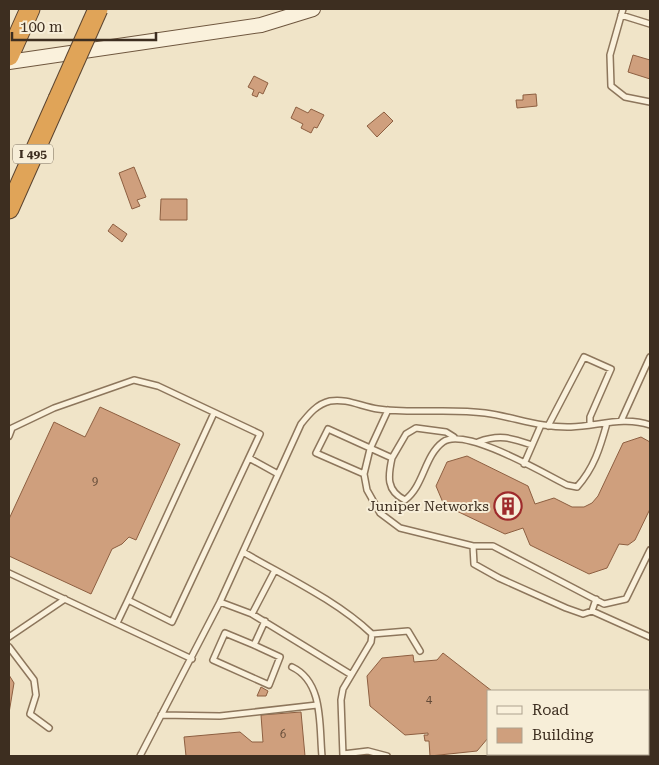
<svg xmlns="http://www.w3.org/2000/svg" width="659" height="765" font-family="'Roboto Serif',serif">
	<style>
		.building { fill: #cf9f7d; stroke: #8d5f41 }
		.lines { fill: none; stroke-linecap: round; stroke-linejoin: round }
		.lane-casing { stroke: #8d765c; stroke-width: 8 }
		.secondary-casing { stroke: #6f573f; stroke-width: 16 }
		.highway-casing { stroke: #5b4430; stroke-width: 21 }
		.lane { stroke: #faf1dc; stroke-width: 5 }
		.secondary { stroke: #faf1dc; stroke-width: 14 }
		.highway { stroke: #e0a458; stroke-width: 19 }
		.highway-bridge-casing { stroke: #5b4430; stroke-width: 21; stroke-linecap: butt }
		.highway-bridge { stroke: #e0a458; stroke-width: 19 }
		.labels { text-anchor: middle; dominant-baseline: central; stroke-width: 4; stroke-linejoin: round; paint-order: stroke }
		.number-label { font-size: 11px; fill: #624a37 }
		.shield { fill: #f7eed8; stroke: #756857; stroke-width: 1 }
		.shield-label { font-size: 12px; font-weight: bold; fill: #3d2e20 }
		.poi-label { font-size: 14px; fill: #3d2e20; stroke: #f7eed8; text-anchor: end }
	</style>
	<rect width="100%" height="100%" fill="#f0e4c8"/>
	<path class="building" d="M633,55L650,60V79L628,72Z
		M254,76L268,83L263,94L259,92L257,97L252,95L254,90L248,87Z
		M536,94L537,106L517,108L516,100H523V95Z
		M296,107L308,113L311,109L324,115L317,128L314,127L311,133L301,128L303,124L291,118Z
		M384,112L393,121L377,137L367,126Z
		M134,167L146,197L137,200L140,206L132,209L119,173Z
		M161,199H187V220H160Z
		M113,224L127,234L122,242L108,231Z
		M100,407L180,444L136,540L129,537L122,544L112,549L91,594L9,556V519L54,422L85,437Z
		M641,437L650,442V509L635,540L628,545L619,544L607,568L589,574L530,545L523,528L505,534L444,505L436,486L447,462L467,456L528,486L535,504L554,498L572,507H584L592,503L598,496L623,443Z
		M443,653L492,691H488V738L477,751L430,756L429,741H425L424,735H428V733L405,735L370,706L367,676L382,658L413,655L414,662L437,660Z
		M9,675L14,683L9,713Z
		M261,687L268,691L266,696H257Z
		M301,712L305,756H186L184,737L240,732L252,742H263L261,715Z"/>
	<g class="lines">
		<g class="lane-casing">
			<path id="lane" d="M623,9L610,55L611,86L625,97L650,102
				M621,15L650,24
				M388,410L370,449L364,474L367,490L380,513L400,528L473,546H493L604,604L626,599L650,550
				M621,421L650,357
				M548,426L584,357L611,369L590,417V425
				M9,436L12,428L54,408L134,380L158,386L260,434L172,622L128,600L117,623
				M478,442C500,434 511,438 532,445
				M249,458L278,474
				M392,458L406,434L416,428L446,432L454,437
				M524,464L541,425
				M364,474L316,453L328,429L392,458C388,476 386,491 405,500C424,486 424,456 443,442C464,426 545,474 567,485L577,487C594,468 600,448 607,423
				M473,546L474,564L499,578L566,608L583,614L592,611L596,599
				M243,552C286,577 336,600 372,634L371,642L343,689L341,700L343,756
				M9,573L192,659
				M128,600L214,413
				M220,602L252,614L350,674
				M592,611L650,637
				M252,614L275,570
				M372,634L408,631L420,651
				M9,637L65,599
				M254,645L225,633L213,660L269,685L280,657L254,645L265,621
				M9,647L34,680L36,695L30,714L49,728
				M292,667C324,682 319,726 322,756
				M161,715L220,716L317,705
				M343,754L368,751L387,756
				M140,756L220,602L301,424C309,414 317,404 330,401C347,398 362,407 378,409C413,414 449,408 485,413C514,417 541,428 571,427C598,426 624,416 650,425
				M497,756L499,754"/>
		</g>
		<g class="secondary-casing">
			<path id="secondary" d="M9,62L261,25L313,9"/>
		</g>
		<g class="highway-casing">
			<path id="highway" d="M9,56L30,9
				M9,209L58,99"/>
		</g>
		<use href="#lane" class="lane"/>
		<use href="#secondary" class="secondary"/>
		<use href="#highway" class="highway"/>
		<g class="highway-bridge-casing">
			<path id="highway-bridge" d="M58,99L98,9"/>
		</g>
		<use href="#highway-bridge" class="highway-bridge"/>
	</g>
	<defs>
		<g id="building-ring" transform="scale(1.4375)"><circle r="9.5" fill="#f7eed8" stroke="#9e2a2b" stroke-width="1.5"/><path d="M-4-6H4V6H1V3H-1V6H-4ZM-2.5-4.3h1.7v1.8h-1.7ZM.8-4.3h1.7v1.8H.8ZM-2.5-1h1.7V.8h-1.7ZM.8-1h1.7V.8H.8Z" fill="#9e2a2b"/></g>
	</defs>
	<g fill-rule="evenodd">
		<use href="#building-ring" x="508" y="506"/>
	</g>
	<g class="labels">
		<g class="number-label">
			<text x="95" y="481">9</text>
			<text x="429" y="699">4</text>
			<text x="283" y="734">6</text>
		</g>
		<rect class="shield" x="13" y="144.5" width="40" height="19" rx="4"/>
		<g class="shield-label">
			<text x="33" y="154">I 495</text>
		</g>
		<g class="poi-label">
			<text x="489" y="506">Juniper Networks</text>
		</g>
	</g>
	<rect width="659" height="765" fill="none" stroke="#3d2e20" stroke-width="20"/>
	<rect x="487" y="690" width="162" height="65" fill="#f7eed8" stroke="#ada18e"/>
	<rect x="497" y="706" width="25" height="8" fill="#faf1dc" stroke="#ada18e"/>
	<text x="532" y="715" font-size="15" fill="#3d2e20">Road</text>
	<rect x="497" y="728" width="25" height="15" fill="#cf9f7d" stroke="#ada18e"/>
	<text x="532" y="740" font-size="15" fill="#3d2e20">Building</text>
	<path d="M12 32v8h144v-8" fill="none" stroke="#3d2e20" stroke-width="2.5"/>
	<text x="20" y="32" font-size="15" fill="#3d2e20" stroke="#f7eed8" stroke-width="4" paint-order="stroke">100 m</text>
</svg>
